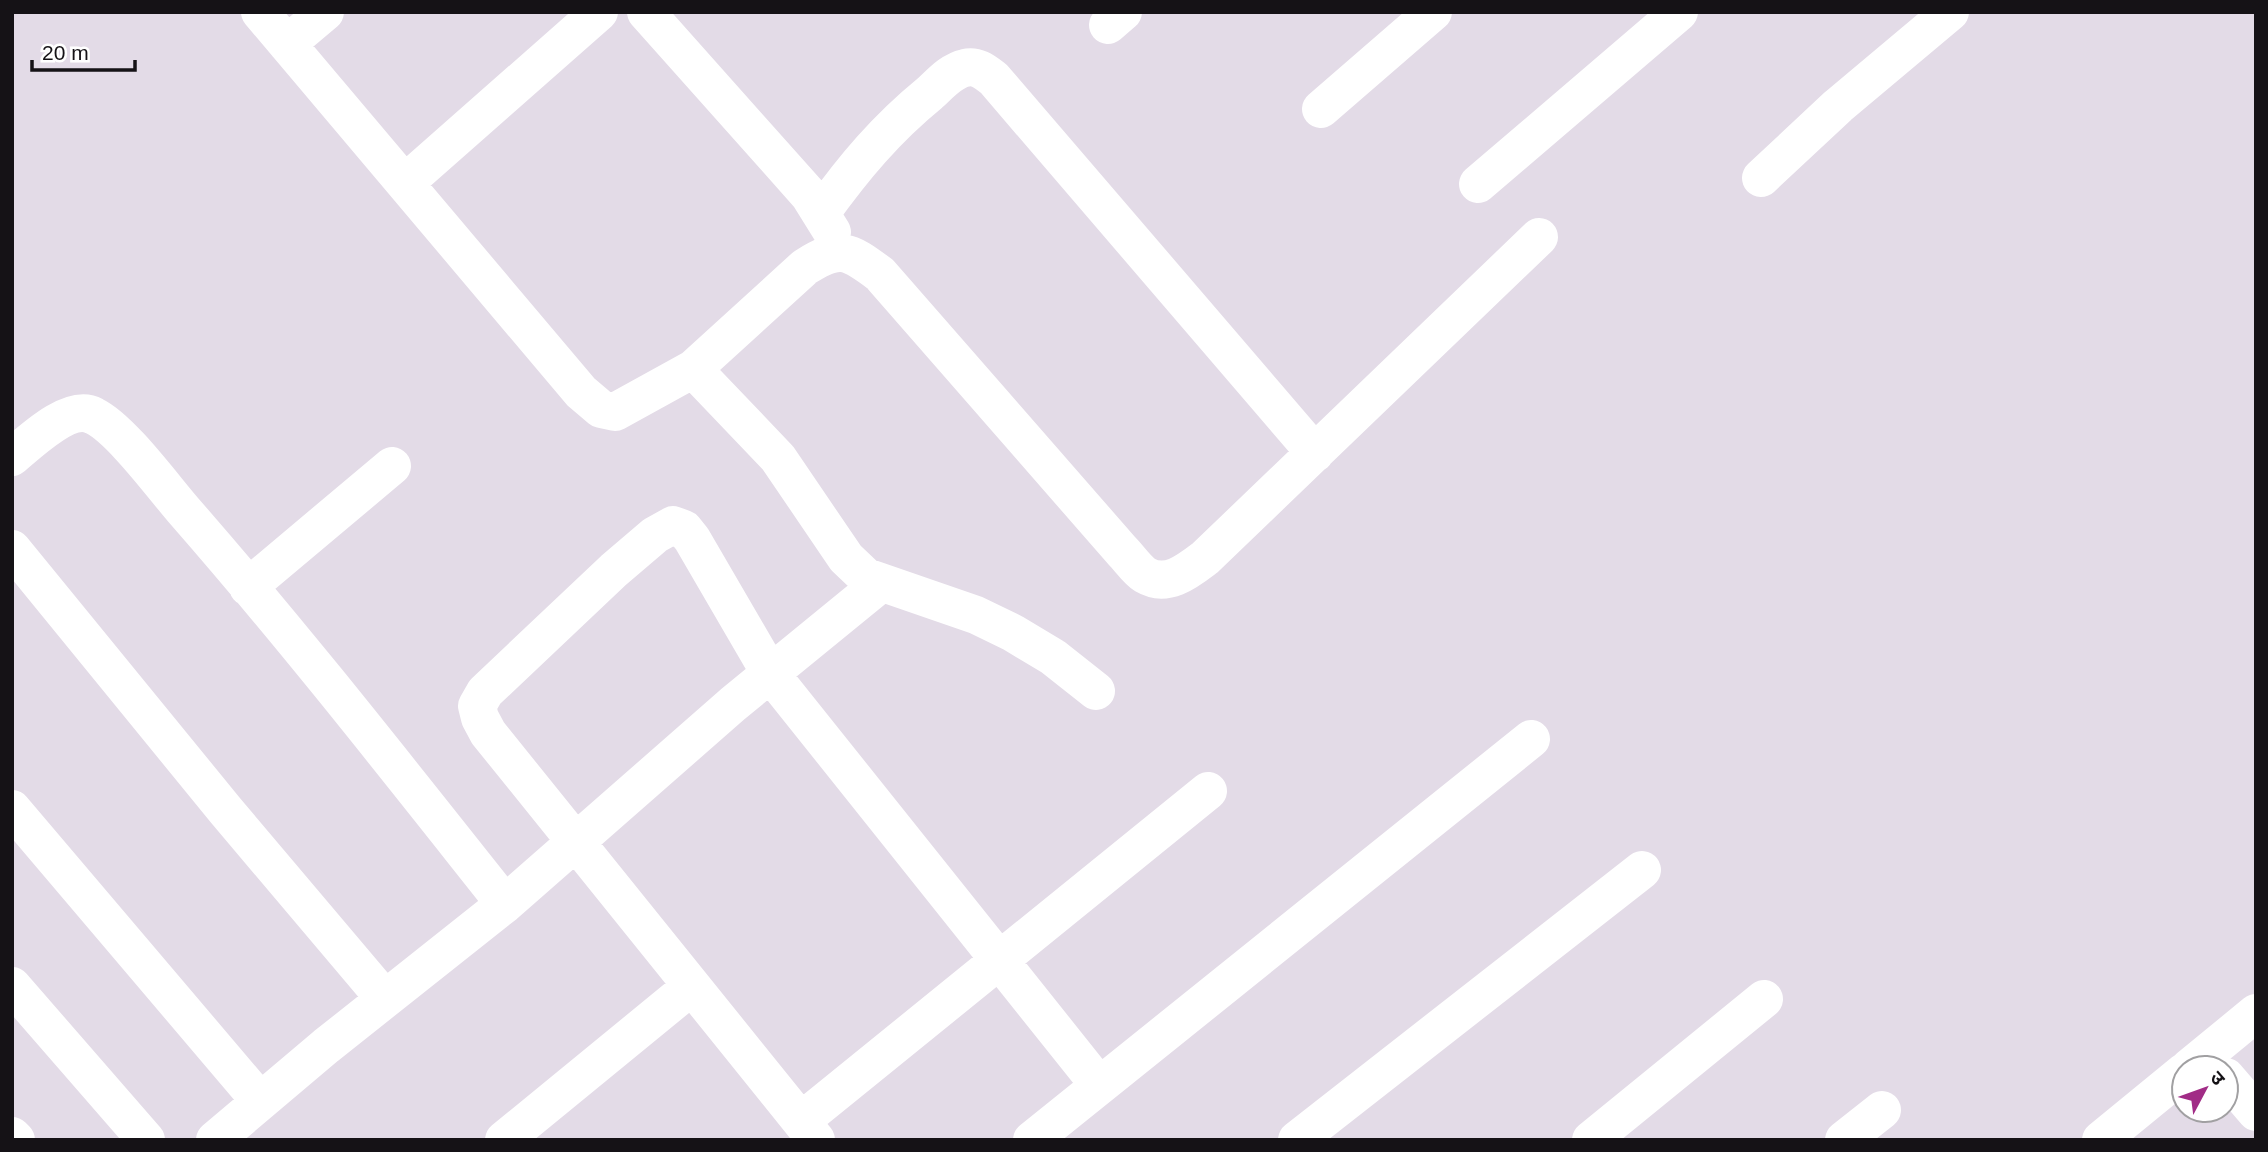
<svg xmlns="http://www.w3.org/2000/svg" width="2268" height="1152" font-family="Helvetica,'Noto Sans Devanagari',sans-serif">
	<style>
		.lines { fill: none; stroke-linecap: round; stroke-linejoin: round }
		.minor { stroke: #fff; stroke-width: 38 }
	</style>
	<rect width="100%" height="100%" fill="#e3dbe7"/>
	<g class="lines">
		<path class="minor" d="M260,12L581,392L601,409L615,412L693,369L805,267C840,245 848,250 880,274L1122,551C1129,558 1137,570 1145,575C1167,588 1188,571 1205,558L1539,237
			M646,12L809,195L832,232
			M1108,25L1123,12
			M287,44L325,12
			M1321,109L1433,12
			M1761,178L1838,106L1950,12
			M405,183L599,12
			M1478,184L1679,12
			M821,213C854,167 886,129 930,93C940,84 951,71 965,68C977,65 985,72 994,79L1315,453
			M693,369L778,458L846,558L866,577L976,615L1013,633L1053,657L1096,691
			M12,457C30,442 70,403 94,416C121,429 164,488 185,512C296,639 400,772 505,904
			M12,549L226,811L385,999
			M248,587L392,466
			M12,809L260,1101
			M12,986L146,1140
			M2189,1068L2256,1013
			M2226,1077L2256,1112
			M801,1121L1208,791
			M12,1136L16,1140
			M215,1140L326,1046L505,904L733,704L881,583
			M504,1140L692,986
			M816,1140L488,733L480,718L477,706L485,692L614,570L655,535L673,525L684,529L692,539L770,673L1099,1085
			M1032,1140L1531,739
			M1297,1140L1642,870
			M1591,1140L1764,999
			M1844,1140L1882,1110
			M2101,1140L2184,1072"/>
	</g>
	<rect width="2268" height="1152" fill="none" stroke="#151216" stroke-width="28"/>
	<g transform="translate(2205 1089) rotate(49)"><circle r="33" fill="#ffffff" stroke="#a1a0a2" stroke-width="2"/>
	<path d="M0-5L12 26L0 18L-12 26Z" fill="#a12c86"/>
	<text y="-10" font-size="19" font-weight="bold" text-anchor="middle" fill="#151216">उ</text>
	</g>
	<path d="M32 60v10h103v-10" fill="none" stroke="#151216" stroke-width="3.5"/>
	<text x="42" y="60" font-size="21" fill="#151216" stroke="#ffffff" stroke-width="5" paint-order="stroke">20 m</text>
</svg>
